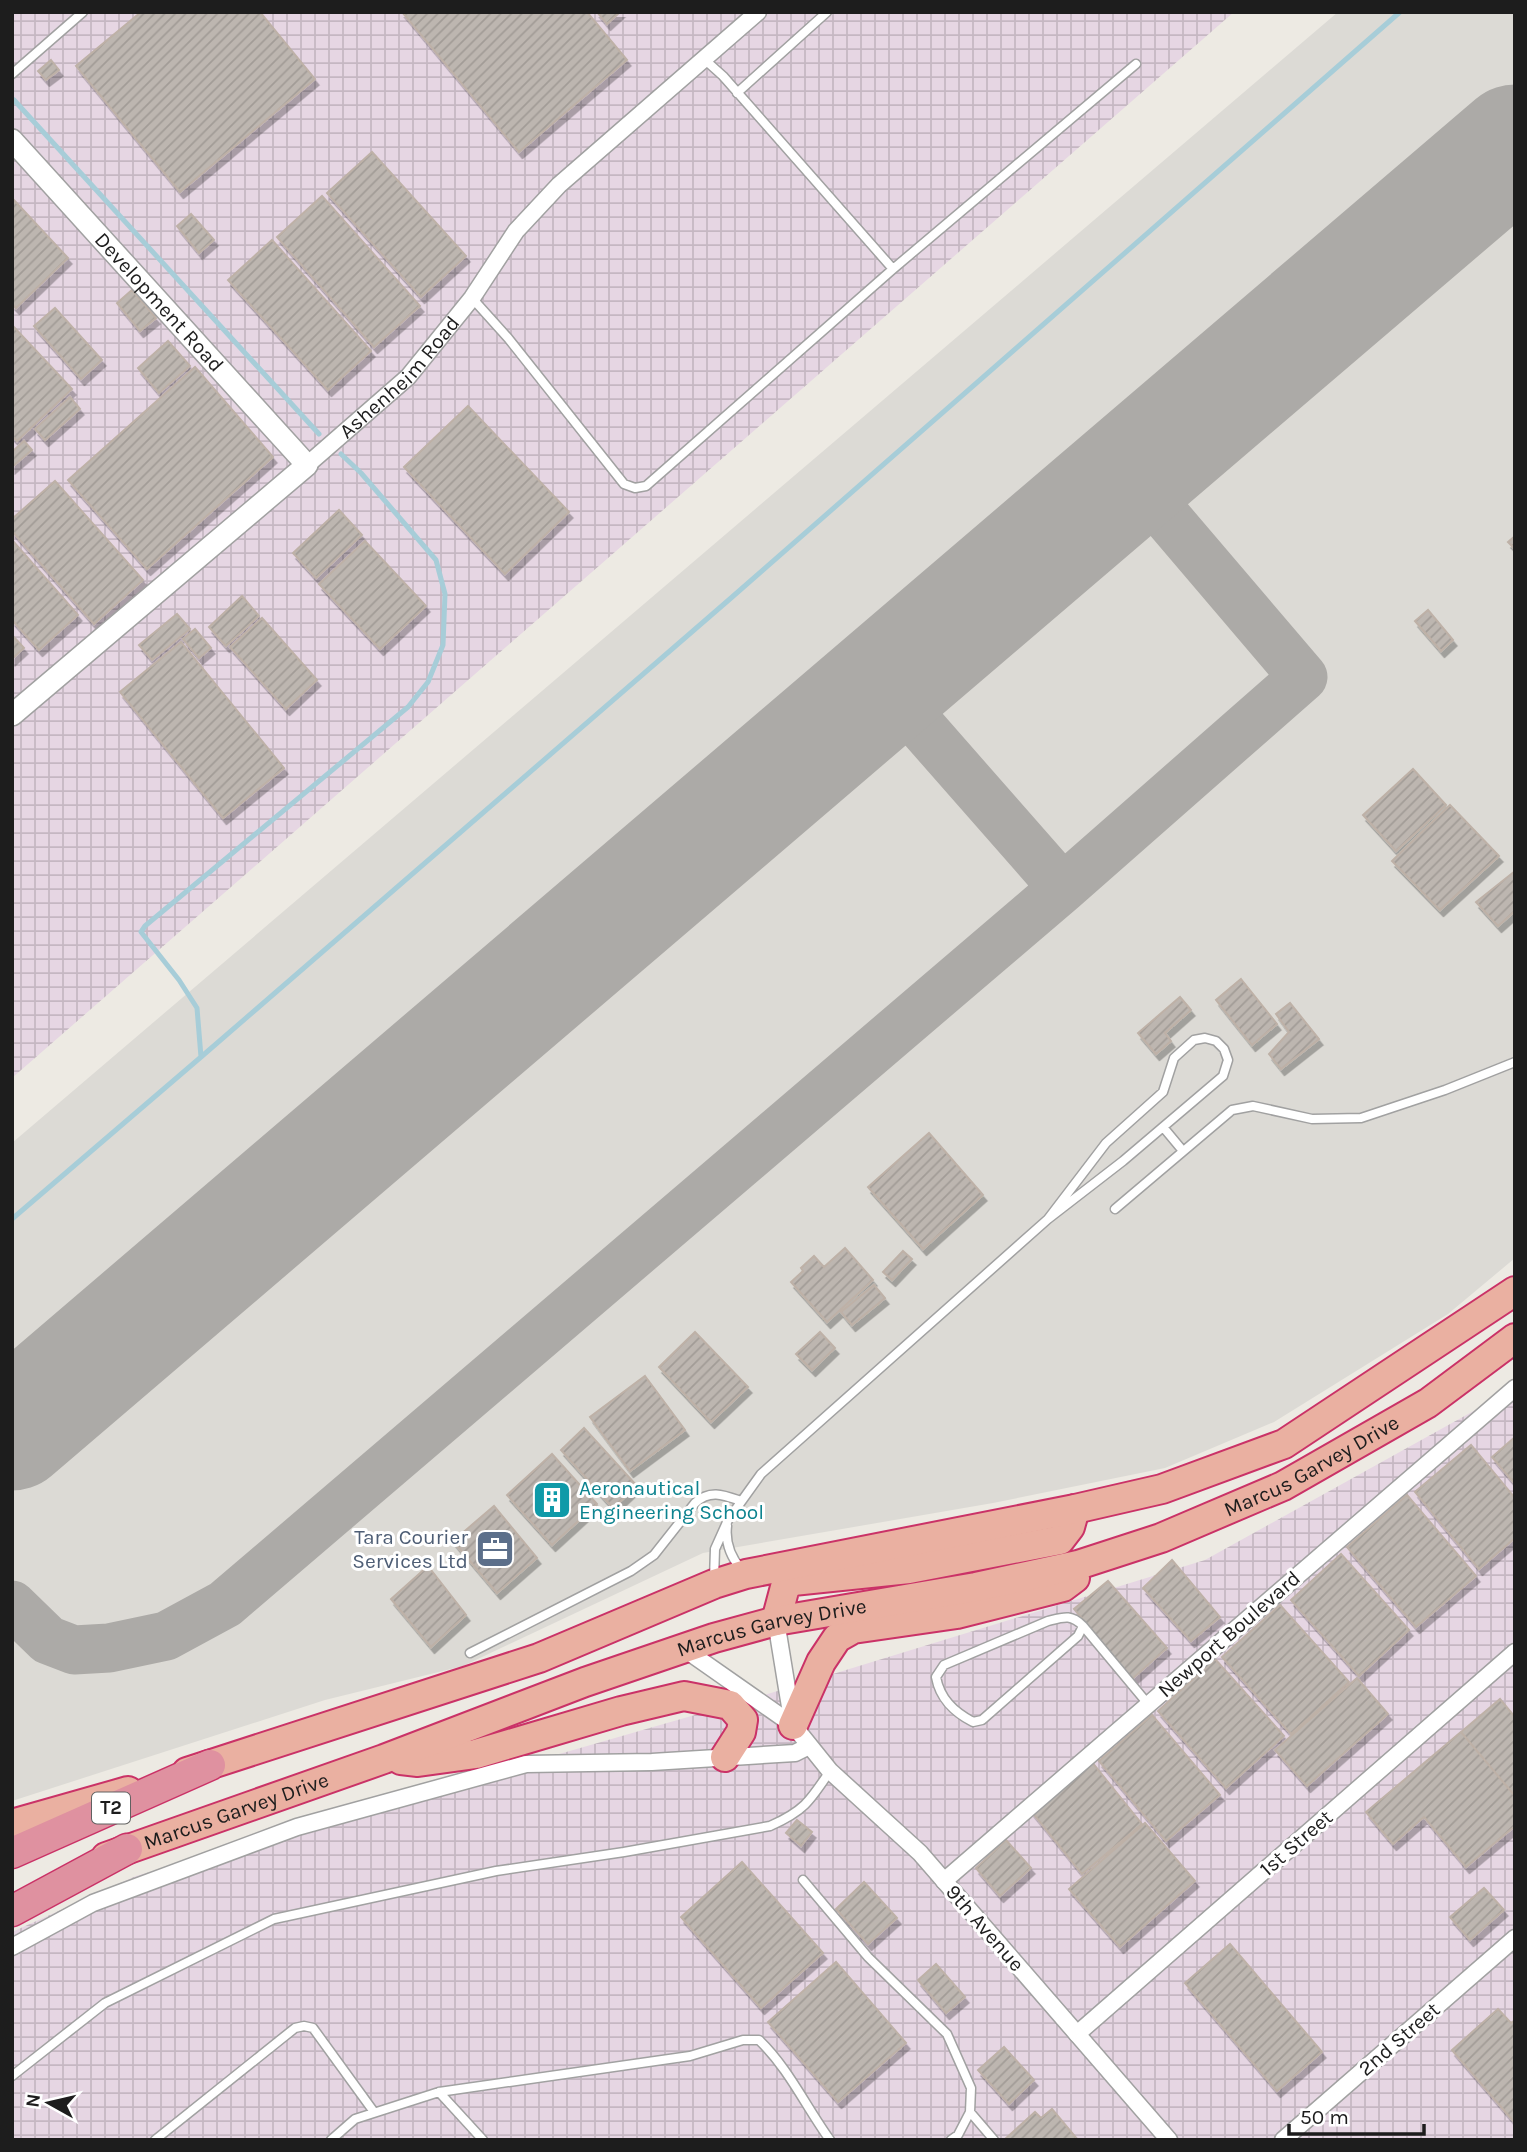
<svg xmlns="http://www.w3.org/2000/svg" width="1527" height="2152" font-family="Karla,sans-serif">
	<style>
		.industrial { fill: url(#industrial-grid) }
		.airport { fill: #dcdad5 }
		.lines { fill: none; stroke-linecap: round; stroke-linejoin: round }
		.stream { stroke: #a7cdd8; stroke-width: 5 }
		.taxiway { stroke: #acaaa7; stroke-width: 49 }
		.runway { stroke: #acaaa7; stroke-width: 121 }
		.building { fill: url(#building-hatch); stroke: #beb1a7; stroke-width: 2; filter: url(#shadow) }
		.service-casing { stroke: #a1a1a1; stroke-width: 11 }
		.minor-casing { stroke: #a1a1a1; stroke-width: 19 }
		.tertiary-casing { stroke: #a1a1a1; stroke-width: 24 }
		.trunk-casing { stroke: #ca3267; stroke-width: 32 }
		.motorway-casing { stroke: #ca3267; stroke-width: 33 }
		.service { stroke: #fff; stroke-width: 8 }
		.minor { stroke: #fff; stroke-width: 16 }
		.tertiary { stroke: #fff; stroke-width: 21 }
		.trunk { stroke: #eab0a1; stroke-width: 28 }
		.motorway { stroke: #df91a0; stroke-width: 30 }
		.labels { text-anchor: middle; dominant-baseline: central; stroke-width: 6; stroke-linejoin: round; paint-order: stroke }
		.shield { fill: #fff; stroke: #616161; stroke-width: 2 }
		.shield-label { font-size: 19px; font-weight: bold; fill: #1d1d1d }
		.street-label { font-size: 21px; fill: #1d1d1d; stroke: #fff }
		.culture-label { font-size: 21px; fill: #0d838f; stroke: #fff; text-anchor: start }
		.service-label { font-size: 21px; fill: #4e5e75; stroke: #fff; text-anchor: end }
	</style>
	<defs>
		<pattern id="industrial-grid" width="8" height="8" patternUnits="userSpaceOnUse" patternTransform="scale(1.75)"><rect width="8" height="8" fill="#e6d6e3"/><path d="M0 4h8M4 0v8" fill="none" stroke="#c5b7c2"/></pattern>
		<pattern id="building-hatch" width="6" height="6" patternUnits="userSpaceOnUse" patternTransform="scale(1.75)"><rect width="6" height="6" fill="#bdb6b0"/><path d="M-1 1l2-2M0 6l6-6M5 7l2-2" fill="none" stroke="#a29c97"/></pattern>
		<filter id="shadow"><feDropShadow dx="3.5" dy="6" stdDeviation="0" flood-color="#0004"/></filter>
	</defs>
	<rect width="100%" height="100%" fill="#edeae3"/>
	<path class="industrial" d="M12,12H1234L12,1078Z
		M1515,1388V2140H12V1932L136,1876L761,1696L1205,1560Z"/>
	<path class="airport" d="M1338,12H1515V1258L1448,1314L1274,1422L1165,1468L993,1503L703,1553L463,1666L325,1700L12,1801V1143Z"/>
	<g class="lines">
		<path class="stream" d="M14,100L319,434
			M201,1057L731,598L1400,12
			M12,1219L201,1057L197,1008L179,980L141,932L145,926L408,707L428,682L443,645L445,594L436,560L361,473L341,454"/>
		<path class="taxiway" d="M884,684L1063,888
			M12,1605L48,1640L74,1650L109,1648L166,1636L225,1604L1063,888L1303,677L1130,474"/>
		<path class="runway" d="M12,1430L1515,145"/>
	</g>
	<path class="building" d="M141,12H260L315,79L180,192L76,66Z
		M402,12H587L627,60L519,152Z
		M597,12H620L607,24Z
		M51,60L59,70L46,80L38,71Z
		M372,152L466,256L421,297L327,193Z
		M322,196L420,306L374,347L277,237Z
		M12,198L68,258L16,308L12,304Z
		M191,214L214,240L199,253L177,226Z
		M272,240L371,351L328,390L228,280Z
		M132,290L156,318L140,331L117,303Z
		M55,308L102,360L81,379L34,326Z
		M12,325L72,389L17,441L12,436Z
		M168,341L190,366L159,393L138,368Z
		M195,367L273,457L147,569L68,480Z
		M70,397L80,409L45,440L35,429Z
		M468,406L569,512L505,574L404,467Z
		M24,441L32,450L12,467V452Z
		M55,481L143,580L94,624L12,531V519Z
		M339,510L362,535L316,578L293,553Z
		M1515,536V549L1508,542Z
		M12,540L78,615L39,650L12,620Z
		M365,541L426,606L380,649L319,584Z
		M242,596L259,616L226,646L209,627Z
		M1428,610L1453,640L1441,651L1415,621Z
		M177,614L190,629L152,660L139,645Z
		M262,618L317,680L286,709L230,647Z
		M195,629L211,648L199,658L183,639Z
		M12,635L24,648L12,659Z
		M181,642L284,768L223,818L120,692Z
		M1413,769L1446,805L1396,851L1363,815Z
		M1450,805L1499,856L1440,910L1392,861Z
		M1515,871V911L1498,926L1476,902Z
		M1241,979L1277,1024L1252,1045L1216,1000Z
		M1180,997L1191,1010L1165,1033L1171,1041L1156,1054L1138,1033Z
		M1290,1003L1319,1039L1281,1069L1269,1054L1289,1032L1276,1014Z
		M929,1133L983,1195L923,1249L868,1187Z
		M845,1248L873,1280L827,1322L791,1282L803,1271L801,1268L814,1256L824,1267Z
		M903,1251L912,1259L892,1280L883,1272Z
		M874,1285L885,1298L852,1325L841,1312Z
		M695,1332L748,1387L711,1422L659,1367Z
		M820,1332L835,1348L812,1370L796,1354Z
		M645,1376L685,1430L630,1471L590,1417Z
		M584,1428L637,1486L613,1508L561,1450Z
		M1515,1437V1484L1492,1457Z
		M1471,1445L1515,1498V1538L1479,1569L1415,1492Z
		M552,1454L597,1504L552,1545L507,1495Z
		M1407,1495L1476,1576L1416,1627L1347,1547Z
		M494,1506L537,1558L497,1593L453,1541Z
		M1341,1554L1409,1630L1359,1676L1291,1600Z
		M1172,1560L1220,1617L1191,1641L1143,1588Z
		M428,1566L466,1615L431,1647L391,1599Z
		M1108,1581L1167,1648L1132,1679L1074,1609Z
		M1280,1605L1349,1682L1291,1734L1222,1657Z
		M1215,1659L1284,1736L1226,1788L1158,1711Z
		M1357,1678L1388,1714L1307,1786L1275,1750Z
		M1500,1699L1515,1717V1796L1461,1732Z
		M1152,1715L1220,1795L1166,1841L1099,1761Z
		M1461,1732L1515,1796V1826L1466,1867L1424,1817L1393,1844L1366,1812Z
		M1091,1761L1142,1824L1082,1874L1031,1811Z
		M797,1820L812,1832L801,1846L786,1833Z
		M1145,1823L1195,1881L1120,1947L1069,1889Z
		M1006,1840L1031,1868L1000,1896L976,1868Z
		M742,1862L823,1953L761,2008L681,1917Z
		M864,1882L897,1918L868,1944L836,1909Z
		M1484,1888L1504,1910L1470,1940L1450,1917Z
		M1230,1944L1322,2052L1277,2091L1185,1983Z
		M836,1962L906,2043L838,2102L768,2022Z
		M936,1964L965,1997L946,2013L918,1980Z
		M1498,2009L1511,2023L1515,2020V2123L1452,2050Z
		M1004,2047L1034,2080L1009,2104L978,2070Z
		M1052,2109L1078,2140H1004L1035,2112L1041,2118Z"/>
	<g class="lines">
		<g class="service-casing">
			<path id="service" d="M704,59L723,76L893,269
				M12,74L83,12
				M737,93L827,12
				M472,298L508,338L624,484L635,488L646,486L893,269L1136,64
				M1163,1127L1183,1151
				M1115,1209L1232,1110L1253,1106L1312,1119L1361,1118L1445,1090L1515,1062
				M727,1526C725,1543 730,1556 741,1569
				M714,1579L715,1549L728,1520L761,1474L1048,1219L1123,1161L1223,1076L1228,1060L1224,1049L1216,1041L1205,1038L1194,1040L1174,1058L1163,1092L1106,1143L1048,1219
				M1083,1626C1071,1614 1064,1617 1048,1621L944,1665L936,1677C940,1699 954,1712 973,1722L982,1720L1078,1636L1083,1626L1148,1704
				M470,1653L631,1571L654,1555L695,1503C710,1489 724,1495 741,1501
				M803,1880L868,1957L947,2034L971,2088L970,2112L958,2135L951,2140
				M12,2076L105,2003L274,1919L496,1871L624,1852L770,1826C804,1811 810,1801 830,1771
				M439,2092L483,2140
				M970,2112L994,2140
				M155,2140L295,2028L304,2026L313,2028L374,2112
				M331,2140L355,2119L439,2092L690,2056L743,2040H759C789,2069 806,2107 830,2140"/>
		</g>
		<g class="minor-casing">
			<g id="minor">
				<path id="s1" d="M307,465L408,377L472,298L516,231L559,185L758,12"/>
				<path d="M776,1621L792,1719"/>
				<path d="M683,1648L793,1725L830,1771L920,1853L1169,2140"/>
				<path d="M944,1881L1515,1388"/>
				<path d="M12,1947L93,1903L297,1827L526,1764L652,1762L795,1753L809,1746"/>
				<path d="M1077,2034L1515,1652"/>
				<path d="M1283,2140L1515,1938"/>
			</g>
		</g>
		<g class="tertiary-casing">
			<g id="tertiary">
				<path id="s2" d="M12,140L307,465L12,715"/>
			</g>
		</g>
		<g class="trunk-casing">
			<g id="trunk">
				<path d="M776,1621L785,1587L793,1581L909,1569L1060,1540L1070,1527L1075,1509"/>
				<path d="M793,1725L821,1662L837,1638L853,1629L957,1614L1063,1587L1075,1578"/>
				<path d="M401,1760L418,1762L476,1754L621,1711L684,1696L730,1705L743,1720L741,1732L725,1757"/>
				<path d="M187,1772L539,1658L714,1584L746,1574L1075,1509L1162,1489L1284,1444L1515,1291"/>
				<path d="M12,1824L128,1791"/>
				<path id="s3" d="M106,1857L384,1759L585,1682L714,1638L776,1621L976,1587L1078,1565L1161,1538L1283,1486L1428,1403L1515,1338"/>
			</g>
		</g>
		<g class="motorway-casing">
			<path id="motorway" d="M12,1853L210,1765
				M12,1911L127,1849"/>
		</g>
		<use href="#service" class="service"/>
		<use href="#minor" class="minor"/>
		<use href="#tertiary" class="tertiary"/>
		<use href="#trunk" class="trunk"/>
		<use href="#motorway" class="motorway"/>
	</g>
	<defs>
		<g id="building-square" transform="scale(2.0125)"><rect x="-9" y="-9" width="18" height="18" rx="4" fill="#0f9aa8" stroke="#fff"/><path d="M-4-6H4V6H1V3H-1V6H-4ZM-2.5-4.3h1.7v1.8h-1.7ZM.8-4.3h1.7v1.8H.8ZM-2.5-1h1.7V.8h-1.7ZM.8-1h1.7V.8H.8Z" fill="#fff"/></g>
		<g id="office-square" transform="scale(2.0125)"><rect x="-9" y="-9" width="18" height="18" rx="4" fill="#5c6f8a" stroke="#fff"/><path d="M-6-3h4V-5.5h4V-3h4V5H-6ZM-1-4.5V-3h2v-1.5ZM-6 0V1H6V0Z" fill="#fff"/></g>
	</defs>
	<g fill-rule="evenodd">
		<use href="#building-square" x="552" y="1500"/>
		<use href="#office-square" x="495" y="1549"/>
	</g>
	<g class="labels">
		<rect class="shield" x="92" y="1792.5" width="38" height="31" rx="5"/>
		<g class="shield-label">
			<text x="111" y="1808">T2</text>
		</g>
		<g class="street-label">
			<text stroke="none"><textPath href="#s2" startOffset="219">Development Road</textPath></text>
			<text stroke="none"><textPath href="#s1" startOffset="128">Ashenheim Road</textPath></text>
			<text stroke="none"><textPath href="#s3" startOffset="1272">Marcus Garvey Drive</textPath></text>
			<text stroke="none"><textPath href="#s3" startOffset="705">Marcus Garvey Drive</textPath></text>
			<text transform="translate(1229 1634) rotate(-41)">Newport Boulevard</text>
			<text stroke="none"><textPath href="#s3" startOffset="138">Marcus Garvey Drive</textPath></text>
			<text transform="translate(1296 1843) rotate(-41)">1st Street</text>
			<text transform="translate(985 1928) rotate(49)">9th Avenue</text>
			<text transform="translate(1399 2039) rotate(-41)">2nd Street</text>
		</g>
		<g class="culture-label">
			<text x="579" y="1488">Aeronautical<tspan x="579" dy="24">Engineering School</tspan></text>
		</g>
		<g class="service-label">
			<text x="468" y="1537">Tara Courier<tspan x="468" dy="24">Services Ltd</tspan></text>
		</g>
	</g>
	<rect width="1527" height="2152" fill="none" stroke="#1d1d1d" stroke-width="28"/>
	<g transform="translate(49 2103) rotate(278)" stroke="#ffffff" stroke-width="5" paint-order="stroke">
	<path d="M0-5L12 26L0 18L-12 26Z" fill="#1d1d1d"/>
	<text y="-10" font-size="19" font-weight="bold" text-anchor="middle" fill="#1d1d1d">N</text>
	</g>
	<path d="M1289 2124v10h135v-10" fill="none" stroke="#1d1d1d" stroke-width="3.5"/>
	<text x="1300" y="2124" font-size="21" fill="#1d1d1d" stroke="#ffffff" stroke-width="5" paint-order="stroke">50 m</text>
</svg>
